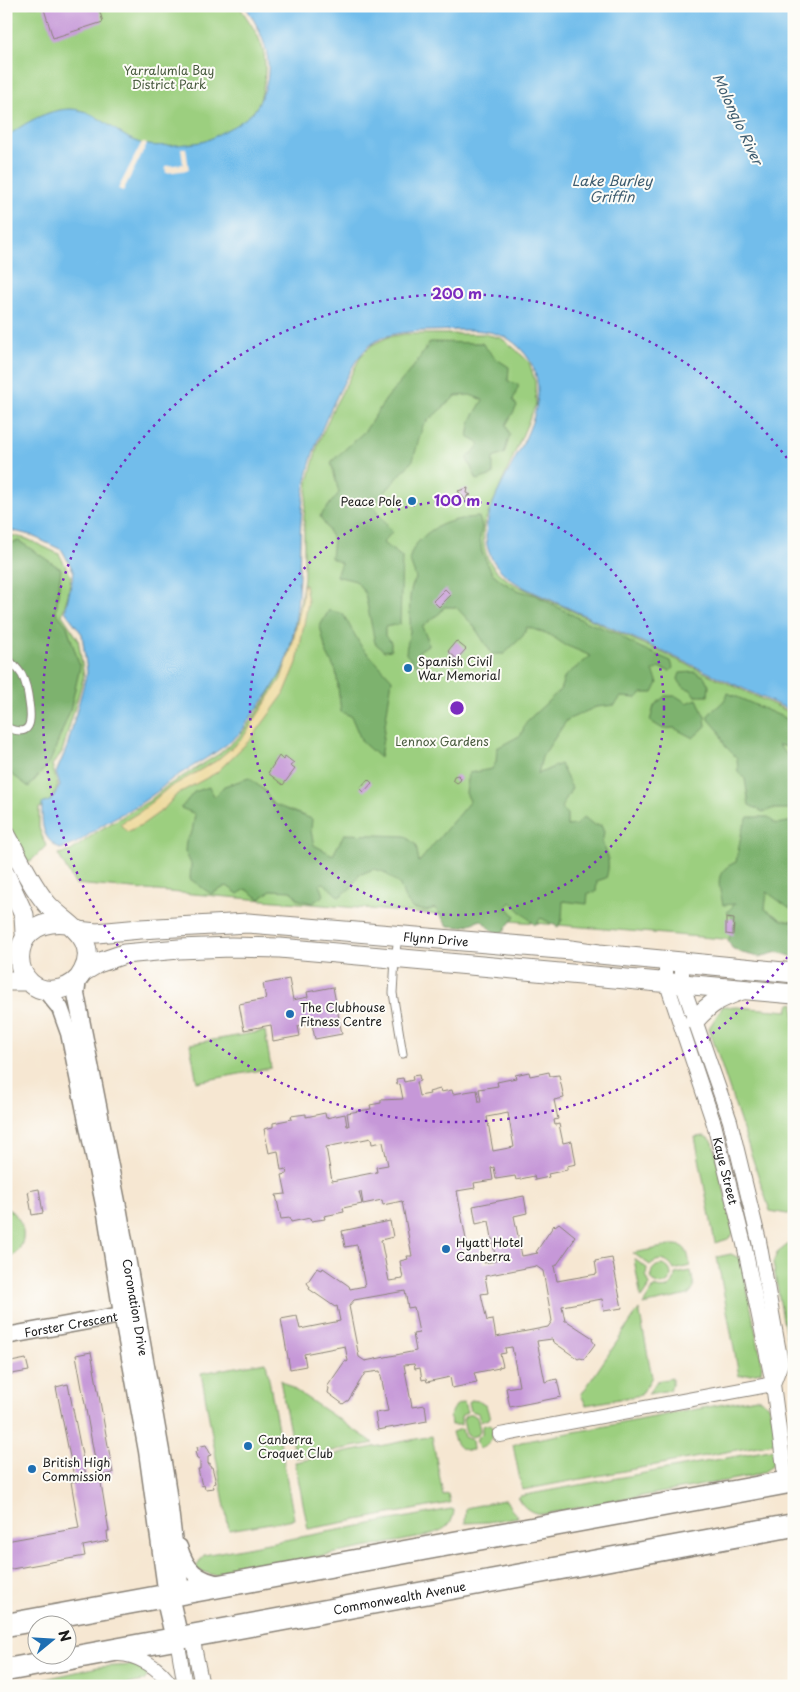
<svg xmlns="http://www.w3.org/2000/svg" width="800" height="1692" font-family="'Playpen Sans',sans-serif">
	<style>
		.green { fill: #9ccf7f; stroke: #5c764e }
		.forest { fill: #7db26e; stroke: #4c6745 }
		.sand { fill: #eeda9e; stroke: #857b5d }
		.water { fill: #72bdeb; stroke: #476c84 }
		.pier { fill: #f6e7d2 }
		.building { fill: #c698d8; fill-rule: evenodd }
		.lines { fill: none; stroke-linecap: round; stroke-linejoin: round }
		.service-casing { stroke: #898277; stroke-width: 9 }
		.minor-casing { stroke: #898277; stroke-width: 16 }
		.tertiary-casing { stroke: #898277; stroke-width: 19 }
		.secondary-casing { stroke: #898277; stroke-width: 21 }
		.trunk-casing { stroke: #898277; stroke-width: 25 }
		.service { stroke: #fff; stroke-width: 7 }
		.minor { stroke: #fff; stroke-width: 14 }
		.tertiary { stroke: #fff; stroke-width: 16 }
		.secondary { stroke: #fff; stroke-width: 19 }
		.trunk { stroke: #fff; stroke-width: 22 }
		.ring { fill: none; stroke: #7b2cbf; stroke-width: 2.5; stroke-dasharray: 2.5 5 }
		.poi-dot { fill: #1f6fb2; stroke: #fdfcf7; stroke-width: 2 }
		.labels { text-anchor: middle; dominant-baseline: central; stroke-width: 4; stroke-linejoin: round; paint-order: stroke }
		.park-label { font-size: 12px; fill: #495b3f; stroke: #fdfcf7 }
		.poi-label { font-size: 12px; fill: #1c1c1c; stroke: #fdfcf7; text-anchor: start }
		.street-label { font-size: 12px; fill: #1c1c1c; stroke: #fdfcf7 }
		.water-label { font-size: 14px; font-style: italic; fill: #3e5c6f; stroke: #fdfcf7 }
		.centre { fill: #7b2cbf; stroke: #fdfcf7; stroke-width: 2.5 }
		.ring-label { font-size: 15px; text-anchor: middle; font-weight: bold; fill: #7b2cbf; stroke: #fdfcf7; stroke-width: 4; stroke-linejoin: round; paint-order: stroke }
	</style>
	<rect width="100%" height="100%" fill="#fdfcf7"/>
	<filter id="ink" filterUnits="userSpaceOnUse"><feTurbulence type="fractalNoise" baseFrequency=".02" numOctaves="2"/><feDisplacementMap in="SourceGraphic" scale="10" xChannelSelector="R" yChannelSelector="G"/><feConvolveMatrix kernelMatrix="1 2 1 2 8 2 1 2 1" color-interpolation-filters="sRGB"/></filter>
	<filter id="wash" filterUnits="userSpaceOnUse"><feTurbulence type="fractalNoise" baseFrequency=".0096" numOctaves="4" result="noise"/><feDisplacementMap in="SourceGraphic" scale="20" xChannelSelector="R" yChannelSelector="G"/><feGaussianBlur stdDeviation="1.12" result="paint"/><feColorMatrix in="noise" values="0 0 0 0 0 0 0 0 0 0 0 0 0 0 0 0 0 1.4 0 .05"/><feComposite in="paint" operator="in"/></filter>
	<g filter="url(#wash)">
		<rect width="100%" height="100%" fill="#f6e7d2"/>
		<path class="green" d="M6,6H239C248,20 259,34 263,50C268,68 264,103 250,116C239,126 215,141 200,145C194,147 188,147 181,148L6,139Z
			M405,334H484L501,338L514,348L529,362L535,381L536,404L484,524C481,555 490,571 518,586L794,714V945L75,884L58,854L71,851L98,831L149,801L167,786L219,754L240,736L266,699L281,674L292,640L301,598L304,578V516L308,482L318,444L333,409L361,356L372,345L388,337Z
			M6,534L27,539L59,554L71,576L68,595L62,615L78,639L84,676L62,752L52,765L58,786L48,804L39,808V828L46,846L29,863L6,831Z
			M794,1003V1213L787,1214L770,1211L709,1028L723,1006L788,1011L790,1004Z
			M265,1031L271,1068L197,1082L190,1044Z
			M705,1136L713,1142L734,1233L728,1239L715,1243L695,1137Z
			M6,1208C28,1219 30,1249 6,1260Z
			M791,1242H794V1368L791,1365L773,1263L777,1253Z
			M674,1245C688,1245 688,1255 690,1266L674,1270C669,1260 658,1257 650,1265L633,1253Z
			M731,1254L741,1259L762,1363L761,1372L739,1376L717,1257Z
			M634,1259L647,1268L646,1275L650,1285L641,1298Z
			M651 1275a10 10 0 1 1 20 0a10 10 0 1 1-20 0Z
			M691,1271L694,1288L688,1295L643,1305L654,1287C666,1292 675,1286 675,1274Z
			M639,1309L652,1377L641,1395L586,1405L581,1395Z
			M266,1362L294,1519L229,1530L201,1373Z
			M672,1378V1385L670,1390L648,1394L657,1381Z
			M280,1380L374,1443L295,1458Z
			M756,1398C774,1401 774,1426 777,1441L774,1443L522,1490L513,1445L521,1442Z
			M471,1400L480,1401L486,1405L490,1418L481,1422L478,1413L471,1411L469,1403Z
			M464,1402L467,1412L461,1416V1425H451C449,1413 451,1406 464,1402Z
			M471,1414L477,1417L480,1430L478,1435L471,1437L466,1434L463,1420L465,1416Z
			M489,1424L492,1425C494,1438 492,1444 479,1449L476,1439L482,1434V1426Z
			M462,1429L464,1437L472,1440L473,1450C459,1452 455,1444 452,1432Z
			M432,1436L443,1495L448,1494L450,1503L308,1529L295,1462Z
			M775,1449C777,1466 767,1472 752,1476L544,1514C533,1514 524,1509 518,1498L520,1496Z
			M503,1500H506L511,1509L518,1517L488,1522L465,1523L466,1508Z
			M451,1509L454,1510C453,1529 438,1532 422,1537L219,1575H213L195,1569L204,1555Z
			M134,1665L148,1671V1675L144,1681L117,1686H15L98,1667Z"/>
		<path class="forest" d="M430,342L482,343L495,358L509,367L508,381L519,385L513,400L517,406L506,425L510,435L504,454L493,458V475L477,480L467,459L480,444L468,437L471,420L483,400L470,395L456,396L423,425L413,460L373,506L392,532L383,543L402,557L400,624L385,627V636L391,642V650L384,651L375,643L365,593L356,581L336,576L341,563L331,558L333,539L320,516L339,493L331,462L365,431L386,399L414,366Z
			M479,517L482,527L480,538L482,552L492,573L503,582L517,590L535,595L584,621L618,634L629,642L650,652L671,661L673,668L670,671L660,668L653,671L658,683L653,693H642L637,698L621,697L615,705L596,707L567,720L542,757L538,774L560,764L572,788L561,808L567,814V826L576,825L584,817L594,825H601L604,832L602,844C609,853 610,867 606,878L597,881L596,892L588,893L587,904L563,901L562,920L558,927L541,918L535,925L511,902L507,907L515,916L503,932L495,933L481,920L462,927L448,926L435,908L426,911L412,908L404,897L400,885L384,872L374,869L359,875L352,887L339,897L324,883L320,884L324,895L313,903L299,900L291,891L271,890L260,899L246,889L238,894L227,886L211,894L190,879L191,864L185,851L186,841L192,832L195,814L181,808L194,792L209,787L215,797L224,786L249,778L264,790L273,804L312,819L311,831L314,845L333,855L344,834L405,836L416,845L419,862L470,801L466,793L469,773L492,769L496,762L497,748L521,735L526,722L560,690L565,676L591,656L565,645L550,635L527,627L523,636L504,654H492L473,625L456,607H444L441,612L422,627L427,637L428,645L419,651L418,667L406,654C406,646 409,639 410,631C411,614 406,593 416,579C415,573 411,566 410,560C410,553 414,547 418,542C434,524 456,518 479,517Z
			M19,541L61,569L56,612L67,626L80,667L70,711L50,762L29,787L6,770V544Z
			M329,610L343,614L361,646L392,679L380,758L362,742L351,716L341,712L336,671L326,652L320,626Z
			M695,672L704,676L709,686L708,696H695L690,689C684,689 681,685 678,679L680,673Z
			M728,693L794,722V750L789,747L778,745L791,759L789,780C796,789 793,798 790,809H772L763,812L749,805L745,779L738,772L737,758L725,746L719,731L707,717C715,706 723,706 728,693Z
			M665,696H676L687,703L697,699L705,717L706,726L693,738L674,728L663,729L650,721L654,706Z
			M748,817H768L776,824L794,821V900L790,909L767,892L765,909L782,920L794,921V957L778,952L759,957L742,953L732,948L728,941L736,922L727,912L735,904L723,905C719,884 713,872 736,862L742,830Z"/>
		<path class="sand" d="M305,584L308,602L297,663L284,694L252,738L216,773L177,794L164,809L143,824L127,832L120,824L141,811L167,789L216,761L242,739L281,679L292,646L302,600L303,585Z"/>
		<path class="water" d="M245,6H794V712L525,588C418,531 569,440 532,365C527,354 517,344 507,338C483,326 453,331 427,331C372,332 363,345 339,392C323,424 309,457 304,493C295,552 306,611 283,668C276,686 262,701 251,717C247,722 244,729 239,734C219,753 195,764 172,779C165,784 159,791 151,796C136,808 117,815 101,826C86,836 78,845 60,849C41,837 42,825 42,804L51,800L60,786L56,773L67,747L87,672L82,634L65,611L74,572L62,550L30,535L6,529V138C22,124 48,109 71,109C101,110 119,141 149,145C159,147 195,144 205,141C211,139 217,135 222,132C233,127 245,120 254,111C257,108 259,102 261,98C277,66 264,34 245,6Z"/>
		<path class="pier" d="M142,142L147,144L123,191L118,189Z
			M181,148H186L189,170L166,173L165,166L183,164Z"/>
		<g id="blocks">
			<path class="building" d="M43,6H98L103,22L53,38Z
				M468,488L467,493L471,495L467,496V502L458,491Z
				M445,589L451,595L439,607L433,601Z
				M456,641L466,649L457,659L448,651Z
				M279,756L283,760L285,756L294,763L290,766L295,769L283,785L268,773Z
				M458,775L461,778L460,781L457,783L453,780L454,776Z
				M368,779L372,783L364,792L360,788Z
				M726,918L734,919L733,935L726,934Z
				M289,979L293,1000L308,997L307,992L333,987L342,1034L315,1039L312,1024L298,1026L300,1036L273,1041L271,1025L244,1030L239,1004L266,999L263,984Z
				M529,1072L530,1076L549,1072L550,1076L559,1075L564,1098L554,1100L558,1119L554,1120L555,1125L559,1124L563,1143L572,1141L576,1164L567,1166V1170L548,1174L549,1177L535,1180L534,1176L516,1180L515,1176L496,1179L494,1167L491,1168L493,1180L474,1183L475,1188L457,1191L467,1245L472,1244V1247L480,1245L484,1263L496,1261L489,1221L476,1224L473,1206L524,1196L527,1213L514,1216L522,1256L538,1253L536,1252L554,1225L555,1226L559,1223L575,1236L573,1239L574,1240L556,1266H554L557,1281L597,1274L595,1261L612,1258L622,1308L604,1311L602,1299L562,1306L565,1321H567L593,1338L592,1340L595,1344L584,1359L580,1358L578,1359L552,1341L553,1340L552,1339L537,1341L545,1382L557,1379L561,1397L510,1407L506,1388L519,1386L512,1347L505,1348L506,1353L500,1354L503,1366L499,1367V1368L474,1373L477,1383L452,1388L450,1377L427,1382L426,1379L422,1380L420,1368L415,1369L414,1364L404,1365L412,1407L425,1405L427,1421L378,1430L375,1413L388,1411L380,1371L365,1373L348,1401H347L343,1404L328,1393L329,1388L327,1387L345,1361L347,1362L348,1361L345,1346L304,1354L306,1366L290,1369L281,1319L297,1316L300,1329L340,1321L337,1306L335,1307L309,1289L310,1287L307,1283L317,1268L322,1270L323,1268L349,1286L350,1289L365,1286L357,1245L345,1247L342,1231L390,1221L393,1237L381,1240L389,1281L403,1279L400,1261L408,1259L407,1256H412L402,1201L383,1205L382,1200L363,1204L361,1192H359L362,1204L343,1208L344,1212L324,1216L325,1219L311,1221L310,1218L291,1222L290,1218L281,1219L276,1195L286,1194L282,1175L287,1174L286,1169L281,1170L278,1151L269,1153L264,1129L273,1127V1123L292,1119L291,1116L306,1114V1117L325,1113L326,1118L345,1114L347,1126H349L347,1113L371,1109L370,1105L381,1103V1100L403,1099L400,1084L397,1085L396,1079L403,1078L404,1082L413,1080L412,1076L419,1075L420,1081L416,1082L419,1096L430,1094L429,1092L440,1089L441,1092L452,1090L453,1094L477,1090L479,1102H481L479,1089L498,1086L497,1082L516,1078L515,1075ZM508,1113L514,1147L493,1151L487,1117ZM371,1138L372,1144L383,1142L388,1165L376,1167L377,1172L332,1181L326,1147ZM536,1266L543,1271L552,1321L548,1327L496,1337L493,1320L487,1321L481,1294L488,1293L485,1276ZM405,1291L408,1308L414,1307L419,1333L413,1334L416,1351L365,1361L359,1357L349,1306L354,1300Z
				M39,1189L43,1213L32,1215L28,1191Z
				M91,1352L113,1473L98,1476L76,1355Z
				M26,1359L29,1371L6,1375V1363Z
				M68,1384L86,1475L74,1477L56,1387Z
				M206,1445L211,1455L208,1456V1464L210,1463V1467H212L216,1483L213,1484L214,1488L205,1489L204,1485L202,1486L198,1469H200V1462L198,1458H197L195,1452L198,1451L197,1447Z
				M100,1477L109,1531H107L108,1541L83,1546L85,1556L6,1570V1541L79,1528L71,1482Z"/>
		</g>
	</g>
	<g filter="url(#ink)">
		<use href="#blocks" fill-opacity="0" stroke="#898277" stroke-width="1"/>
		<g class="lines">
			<g class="service-casing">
				<path id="service" d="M6,658C13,663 18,669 22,675C26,683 28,693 29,702C32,721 32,739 6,727
					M398,937L395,959L393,993L403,1054"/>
			</g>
			<g class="minor-casing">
				<g id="minor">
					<path id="s1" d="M666,961V981L714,1124L744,1244L773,1384L786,1483"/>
					<path d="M682,962V983L730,1121L759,1241L781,1363L773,1384"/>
					<path d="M500,1435L773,1384"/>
					<path d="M192,1636L202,1686"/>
					<path d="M177,1639L185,1686"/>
					<path d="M116,1654C136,1653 161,1668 171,1686"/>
				</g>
			</g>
			<g class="tertiary-casing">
				<g id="tertiary">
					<path id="s2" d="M78,979L76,994L119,1212L166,1480C172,1518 174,1556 182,1593"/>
					<path d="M46,991L60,1008L69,1033L106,1214L122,1314L147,1451L167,1596"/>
					<path id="s3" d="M6,1336L132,1313"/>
					<path d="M179,1547C186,1570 197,1580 221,1584"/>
				</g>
			</g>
			<g class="secondary-casing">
				<g id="secondary">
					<path d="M6,835C19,858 30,884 47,904C58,917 77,926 84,941C89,951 88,962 83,971C79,980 70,987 60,989C10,1002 0,916 67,923"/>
					<path d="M6,876L24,915L25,933"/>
					<path id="s4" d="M77,931L97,933L140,929L248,923L571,950L599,954L794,973"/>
					<path d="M83,972L98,963L124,954L179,949L231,947L280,948L794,994"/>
					<path d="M6,981H26"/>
					<path d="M695,1020C711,1002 720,998 742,990"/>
				</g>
			</g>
			<g class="trunk-casing">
				<g id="trunk">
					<path d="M167,1596L177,1639"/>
					<path d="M6,1625L794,1481"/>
					<path id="s5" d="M6,1670L794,1525"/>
				</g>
			</g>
			<use href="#service" class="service"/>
			<use href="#minor" class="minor"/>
			<use href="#tertiary" class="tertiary"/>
			<use href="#secondary" class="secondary"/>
			<use href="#trunk" class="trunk"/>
		</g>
	</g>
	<g class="ring">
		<circle cx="457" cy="708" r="207"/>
		<path d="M792 951A414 414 0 1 1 792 465"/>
	</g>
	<g class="poi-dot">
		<circle cx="412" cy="501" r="5"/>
		<circle cx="408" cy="668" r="5"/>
		<circle cx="290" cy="1014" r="5"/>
		<circle cx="446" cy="1249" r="5"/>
		<circle cx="248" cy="1446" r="5"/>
		<circle cx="32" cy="1469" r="5"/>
	</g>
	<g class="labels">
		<g class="park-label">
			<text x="169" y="70">Yarralumla Bay<tspan x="169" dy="14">District Park</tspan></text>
			<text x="442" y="741">Lennox Gardens</text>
		</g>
		<g class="poi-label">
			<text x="402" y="501" text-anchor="end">Peace Pole</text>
			<text x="418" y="661">Spanish Civil<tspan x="418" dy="14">War Memorial</tspan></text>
			<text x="300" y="1007">The Clubhouse<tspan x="300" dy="14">Fitness Centre</tspan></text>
			<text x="456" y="1242">Hyatt Hotel<tspan x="456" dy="14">Canberra</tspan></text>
			<text x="258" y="1439">Canberra<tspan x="258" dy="14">Croquet Club</tspan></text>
			<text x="42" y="1462">British High<tspan x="42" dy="14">Commission</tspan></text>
		</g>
		<g class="street-label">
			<text stroke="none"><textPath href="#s4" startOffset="360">Flynn Drive</textPath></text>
			<text stroke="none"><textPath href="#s1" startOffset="219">Kaye Street</textPath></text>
			<text stroke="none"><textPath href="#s2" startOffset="334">Coronation Drive</textPath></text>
			<text stroke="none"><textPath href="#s3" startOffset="66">Forster Crescent</textPath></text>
			<text stroke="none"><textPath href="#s5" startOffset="400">Commonwealth Avenue</textPath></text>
		</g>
		<g class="water-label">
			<text transform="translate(738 119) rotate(65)">Molonglo River</text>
			<text x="612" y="180">Lake Burley<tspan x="612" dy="16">Griffin</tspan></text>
		</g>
	</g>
	<circle cx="457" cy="708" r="8" class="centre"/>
	<g class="ring-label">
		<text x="457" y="299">200 m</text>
		<text x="457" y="506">100 m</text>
	</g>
	<rect width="800" height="1692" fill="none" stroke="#fdfcf7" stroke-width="25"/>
	<g transform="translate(52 1640) rotate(72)"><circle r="24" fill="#fdfcf7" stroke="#a3a29f"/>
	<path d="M0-4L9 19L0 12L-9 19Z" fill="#1f6fb2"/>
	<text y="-8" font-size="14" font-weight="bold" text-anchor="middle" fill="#1c1c1c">N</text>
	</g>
</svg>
